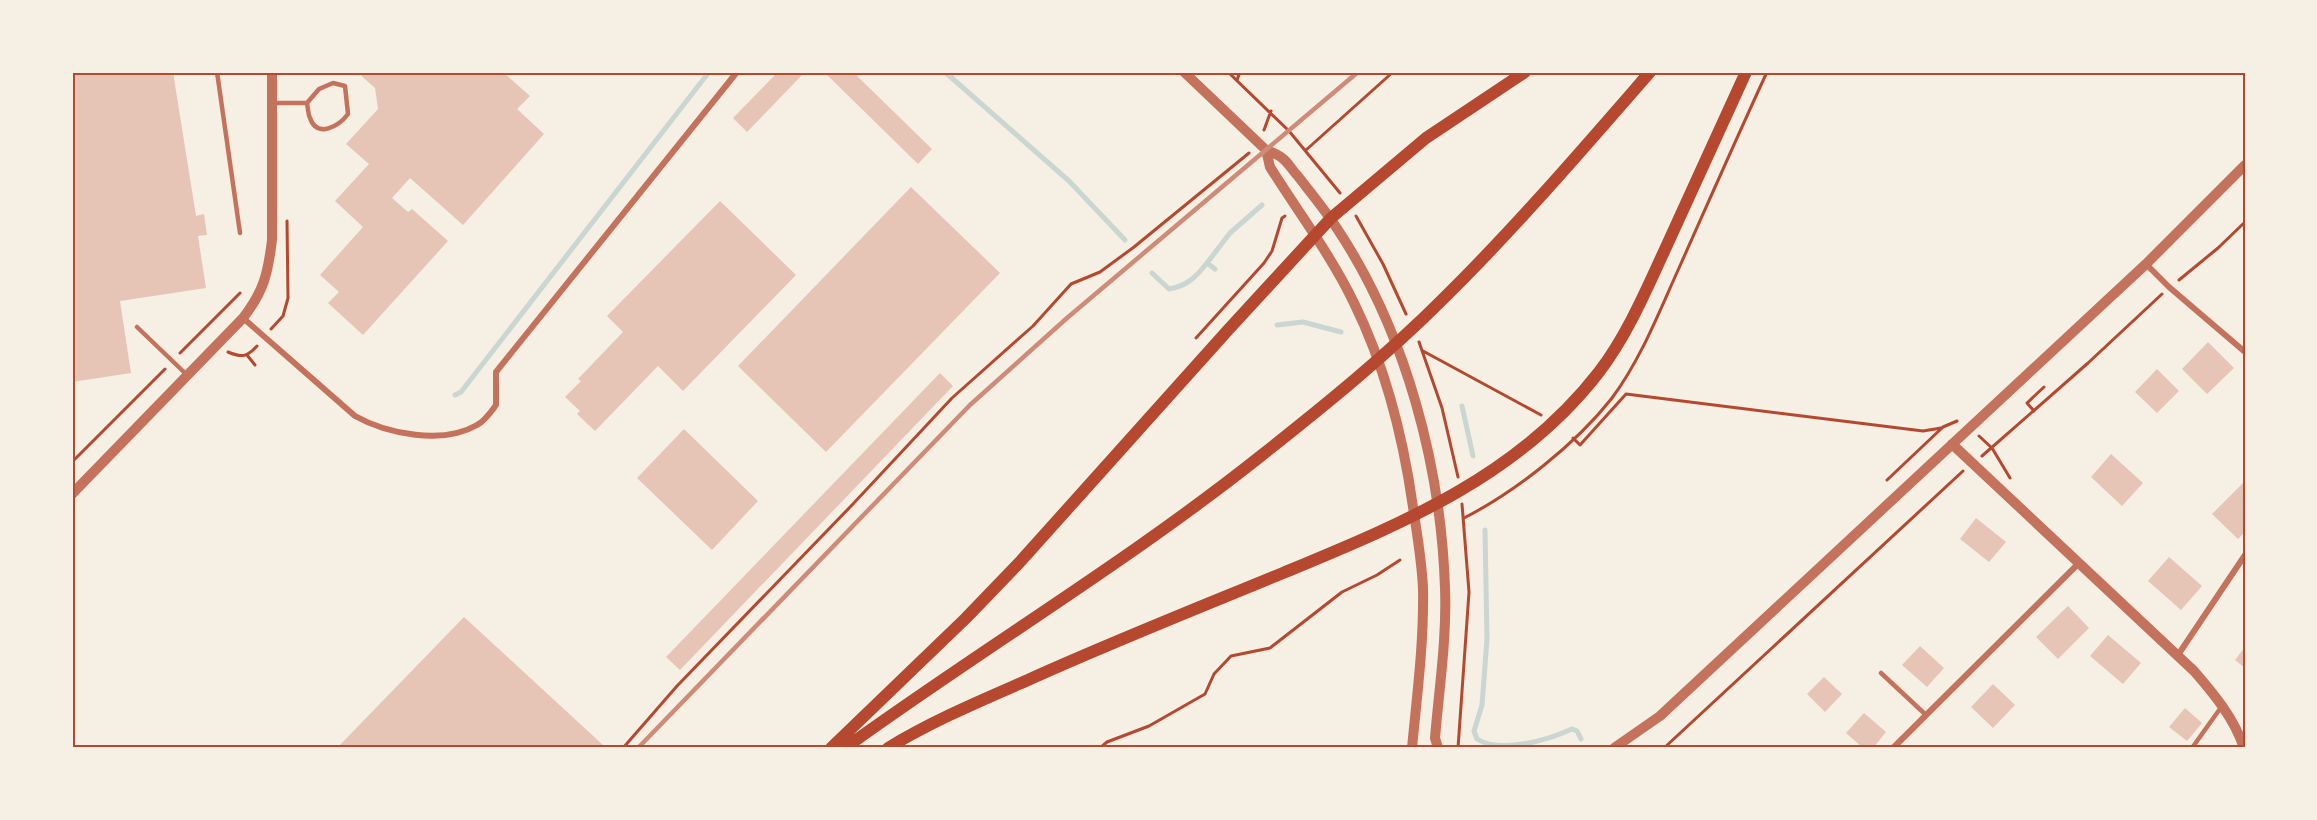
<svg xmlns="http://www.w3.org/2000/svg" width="2317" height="820" font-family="Helvetica,sans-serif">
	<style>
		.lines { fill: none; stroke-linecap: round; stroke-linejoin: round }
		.stream { stroke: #c9d6d2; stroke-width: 5 }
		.building { fill: #e6c5b7 }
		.path { stroke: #b5482f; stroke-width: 3 }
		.service { stroke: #c5725c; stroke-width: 4.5 }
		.minor { stroke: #c5725c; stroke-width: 6 }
		.tertiary { stroke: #c5725c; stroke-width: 10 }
		.secondary { stroke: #b5482f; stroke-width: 12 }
		.rail { stroke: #cf8b77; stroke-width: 4.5 }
		.neatline { fill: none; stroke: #b5482f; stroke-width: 2 }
	</style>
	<rect width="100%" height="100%" fill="#f6efe4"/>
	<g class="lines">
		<path class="stream" d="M945,72L1069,181L1125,240
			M1207,263L1230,233L1262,205
			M1152,273L1169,289C1187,286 1196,277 1207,263L1215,269
			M1277,325L1303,322L1341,332
			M455,395L461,392L709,72
			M1462,406L1473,456
			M1485,530L1487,639L1482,705L1474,731L1477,739C1501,754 1548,740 1572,729L1577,731L1581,739"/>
	</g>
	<path class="building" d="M72,72H173L196,216L204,214L207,235L198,236L206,288L120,301L131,373L72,382Z
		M357,72H503L530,96L517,109L544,134L463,225L410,178L392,198L408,212L412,209L448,241L363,335L328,303L339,292L320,275L363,227L335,201L369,164L346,144L378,109L375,88Z
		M778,72H805L747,132L733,118Z
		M824,72H853L932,149L918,164Z
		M911,187L1000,273L826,452L738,366Z
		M720,201L796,275L683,391L658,366L595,431L577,414L580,411L565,397L581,381L578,379L623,332L607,316Z
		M2208,342L2234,368L2207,394L2182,369Z
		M2157,369L2179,391L2157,413L2135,392Z
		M940,373L953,386L680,670L666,657Z
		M684,429L758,501L712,550L637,478Z
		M2111,454L2143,483L2122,506L2091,477Z
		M2245,481V532L2238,539L2212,514Z
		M1976,518L2006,542L1989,562L1960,539Z
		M2169,557L2202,586L2181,610L2148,581Z
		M2068,606L2089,628L2058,659L2036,637Z
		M464,617L603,745L600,748H337Z
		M2108,635L2141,663L2123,684L2090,656Z
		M1920,646L1944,668L1927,687L1902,665Z
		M2245,647V668L2235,660Z
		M1824,677L1842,694L1825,712L1807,694Z
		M1993,684L2015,705L1993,728L1971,707Z
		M2185,708L2202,723L2187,741L2169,727Z
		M1864,713L1886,732L1873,748H1863L1846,733Z"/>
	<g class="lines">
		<path class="path" d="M1228,72L1289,131L1340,193
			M1237,80L1240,72
			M1264,130L1271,111
			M1306,150L1393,72
			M1356,216L1383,264L1406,314
			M2179,280L2218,248L2245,222
			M271,329L283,316L288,298L287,221
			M1196,338L1264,263L1272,251L1282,218L1285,216
			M1419,342L1442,408L1458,477
			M1423,351L1541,415
			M228,352C242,358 247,357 257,346
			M180,353L240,293
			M247,355L255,365
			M2034,411L2027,403L2044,387
			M1979,436L1992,448L2010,478
			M1573,438L1580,445L1626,394L1923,431L1941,428
			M1982,456L2088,363L2162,294
			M72,462L165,369
			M1887,480L1943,427L1957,421
			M1464,518C1515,492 1576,444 1612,398C1641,359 1659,312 1679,268C1708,203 1737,137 1767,72
			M623,748L677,686L852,505L952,398L1033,326L1071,284L1100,272L1134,247L1249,153
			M1100,748L1107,742L1149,726L1205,694L1214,674L1231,656L1270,648L1342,592L1377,575L1400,560
			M1458,748L1469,592L1462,504
			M1664,748L1963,471"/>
		<path class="service" d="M217,72L240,233
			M272,103H307C308,108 308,114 310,118C317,139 339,126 348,114L345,86L333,83L319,89L307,103
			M137,327L187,375
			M1881,673L1926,715
			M2192,748L2222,706"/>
		<path class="minor" d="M2146,264L2169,287L2245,352
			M243,318L355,416C387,434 443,445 477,425C485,421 490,413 496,405V372L737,72
			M2178,655L2245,555
			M1893,748L2079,563"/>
		<path class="tertiary" d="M1184,72L1266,150C1271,152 1278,154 1282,158C1288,162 1292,170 1297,175C1311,193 1326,211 1338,230C1406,333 1441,466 1445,588C1447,638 1439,689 1435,738L1438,748
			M1266,150L1270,167C1298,212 1331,255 1354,303C1386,368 1403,436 1413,507C1417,534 1422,562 1423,589C1424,642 1417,695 1412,748
			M1952,444L2194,671C2214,694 2234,718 2244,748
			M72,494L243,318C264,291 268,273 272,240V72
			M1614,748L1660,716L2146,264L2245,165"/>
		<path class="secondary" d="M831,748L966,618L1019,563L1228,330L1331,218L1426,138L1525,72
			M845,748C983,648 1129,561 1262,455C1324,406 1387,355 1443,299C1516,227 1583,149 1650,72
			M888,748C932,721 980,701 1028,680C1112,642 1198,608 1283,573C1401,524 1518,477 1599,372C1628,334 1647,288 1667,245C1693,187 1720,130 1746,72"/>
		<path class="rail" d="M638,748L970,405L1067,318L1358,72"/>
	</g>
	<rect width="2317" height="820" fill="none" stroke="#f6efe4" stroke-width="147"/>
	<rect x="74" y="74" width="2170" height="672" class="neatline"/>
</svg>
